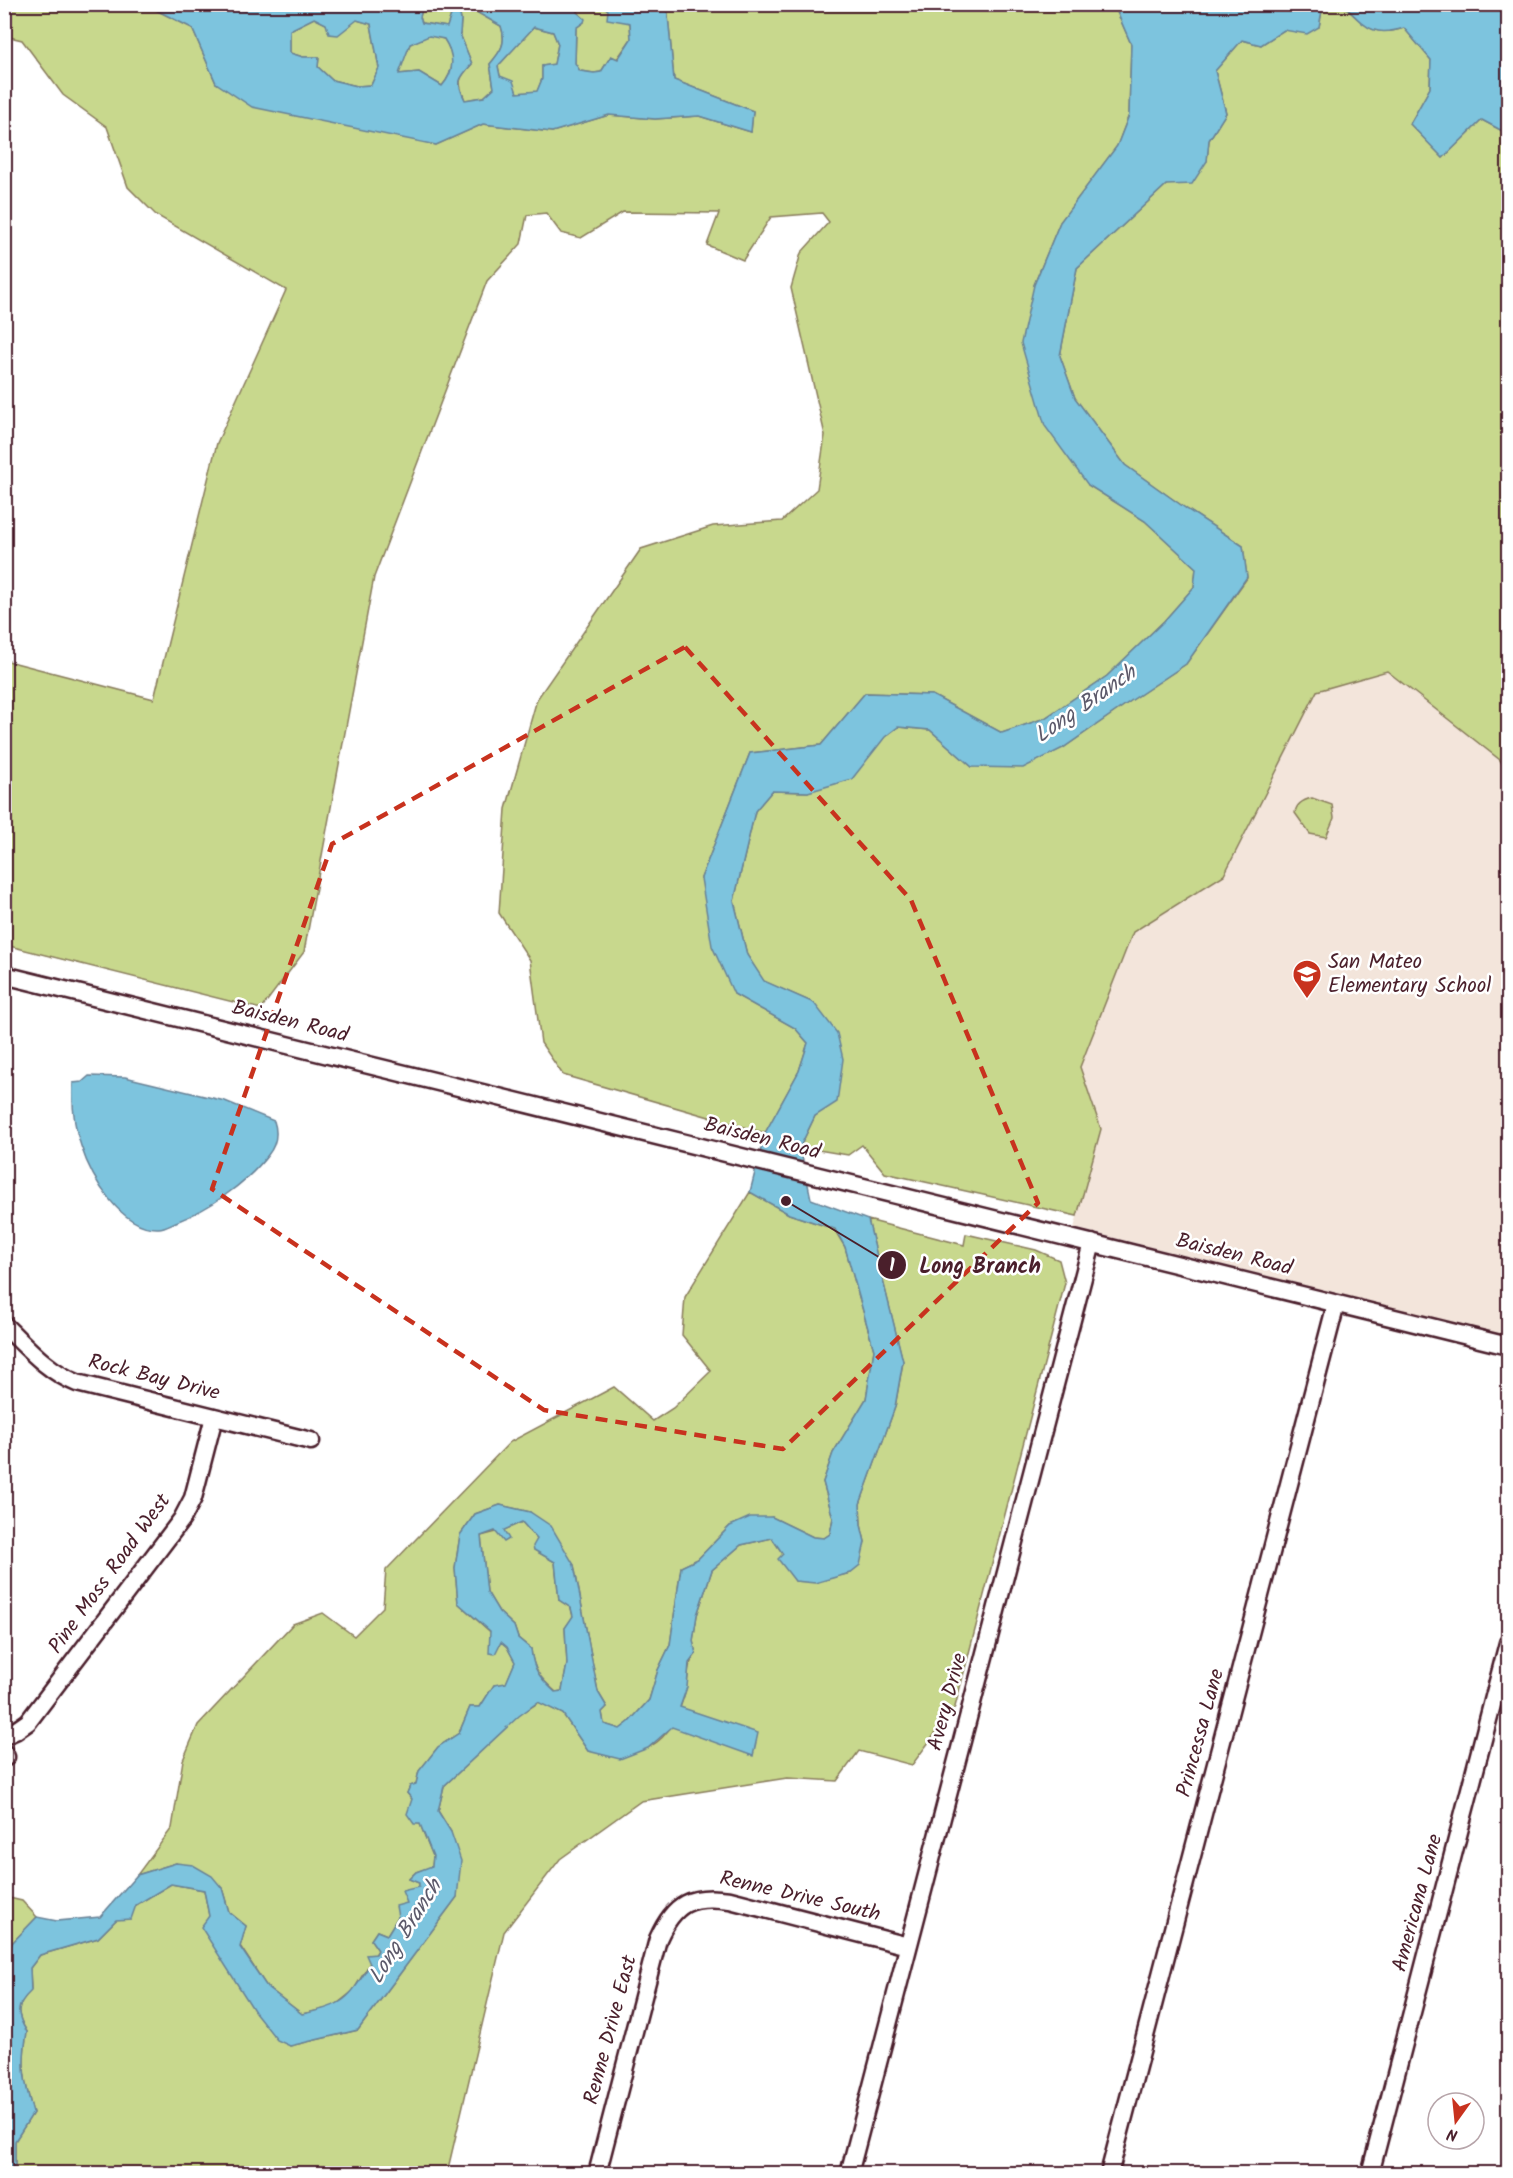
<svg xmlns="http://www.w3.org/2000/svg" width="1513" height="2178" font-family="Kalam,sans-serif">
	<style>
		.built { fill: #f3e5db }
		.green { fill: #c8d88d; stroke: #897c5c; stroke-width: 1.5 }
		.water { fill: #7dc4de; stroke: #698296; stroke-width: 1.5; fill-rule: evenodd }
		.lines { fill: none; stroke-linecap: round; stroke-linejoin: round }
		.street-casing { stroke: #4a1f2b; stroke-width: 21 }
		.street { stroke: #fff; stroke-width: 16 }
		.marked { fill: none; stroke: #c8321e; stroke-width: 4.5; stroke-dasharray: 12 8; stroke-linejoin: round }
		.labels { text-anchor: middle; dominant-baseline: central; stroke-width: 5; stroke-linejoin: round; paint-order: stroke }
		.poi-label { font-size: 21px; fill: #4a1f2b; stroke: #fff; text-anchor: start }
		.street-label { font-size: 21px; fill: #4a1f2b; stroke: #fff }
		.water-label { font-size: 22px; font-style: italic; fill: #5c596a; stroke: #fff }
		.leader { fill: none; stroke: #4a1f2b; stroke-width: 2 }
		.callout-dot { fill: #4a1f2b; stroke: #fff; stroke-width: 2 }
		.mark-label { font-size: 18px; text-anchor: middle; font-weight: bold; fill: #fff }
		.callout-label { font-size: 22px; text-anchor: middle; font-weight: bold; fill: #4a1f2b; stroke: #fff; stroke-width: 5; stroke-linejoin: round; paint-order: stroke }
	</style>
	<rect width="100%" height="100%" fill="#fff"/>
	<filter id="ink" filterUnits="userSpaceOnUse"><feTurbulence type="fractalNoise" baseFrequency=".0167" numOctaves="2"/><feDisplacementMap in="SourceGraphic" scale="12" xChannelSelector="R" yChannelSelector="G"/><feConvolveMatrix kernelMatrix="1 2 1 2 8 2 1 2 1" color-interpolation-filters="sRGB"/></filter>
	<g filter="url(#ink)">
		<path class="built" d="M1387,671L1500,760L1508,775V1336L1074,1228L1101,1129L1080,1067L1133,932L1224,875L1317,691Z"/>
		<path class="green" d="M5,5H146L192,28L216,83L436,145L483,124L552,132L609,115L655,119L699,116L751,132L753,111L674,80L667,5H1114L1131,44L1129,115L1117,146L1060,222L1034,285L1088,485L1145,521L1196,568L1194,587L1164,621L1107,676L1045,718L1002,733L932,695L865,693L821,745L750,753L701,878L734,994L795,1028L808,1043L799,1071L765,1133L563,1075L541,1043L530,960L499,913L506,809L537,699L641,549L713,526L782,521L817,489L825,435L791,288L801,253L829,222L822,213L771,217L743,260L707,245L719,213L623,212L581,238L561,233L546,213L527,215L521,244L487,281L374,577L304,952L261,1009L5,945L4,660L154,699L217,443L286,290L156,215L128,187L107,127L63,95L22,40L5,36Z
			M423,5L446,6L451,15L447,27L422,23L420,17Z
			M458,5H473L478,13L501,26C507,43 501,51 490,64L494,88L484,97L465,100C457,81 458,79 472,64L460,34L461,20Z
			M575,5H601L630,23L631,39L617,59L611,56L601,72L594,73L580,71L575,64L576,28L584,22Z
			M1323,5H1343C1365,25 1372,38 1404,28L1431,60L1430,88L1410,124L1443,158L1482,120L1508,134V775L1500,760L1387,671L1317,691L1224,875L1133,932L1080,1067L1101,1129L1077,1216L885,1173L862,1145L848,1155L800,1147L815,1116L814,1003L763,981L747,955L734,901L755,811L772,791L808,792L898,727L930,730L972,767L1063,748L1132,700L1186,664L1247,578L1243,546L1188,510L1125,465L1075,398L1060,356L1077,268L1166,185L1207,161L1209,140L1226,113L1215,71L1242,40L1261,45L1284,30L1319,27Z
			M314,18L326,24L357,20L371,24L379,68L371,85L357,86L332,80L318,67L319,57H303L290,53V30Z
			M534,27L553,32L558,44L554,65L542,66V79L537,92L516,93L500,76L498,66Z
			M429,35L444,39C456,56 455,70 442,86L419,72L398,74L410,44Z
			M1312,798L1332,805L1334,818L1326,837L1310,834L1295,813C1296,804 1303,800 1312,798Z
			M750,1192L789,1214L834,1229L845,1247L874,1350L866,1399L833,1453L823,1482L833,1518L830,1534L824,1538L813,1537L772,1517L730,1526L698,1559L681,1567L670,1645L658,1670L649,1700L629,1722L620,1729L604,1724L602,1712L607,1707L598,1692L574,1565L530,1512L500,1505L475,1514L460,1535L455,1568L458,1603L507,1647L515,1662L506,1684L494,1685L480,1707H470L459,1733L438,1747L419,1771L416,1784L410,1786L407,1793L412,1799L414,1823L420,1824L433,1856L432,1867L416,1872L409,1879L419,1883V1888L407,1903L387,1935L377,1931L371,1940L378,1950L353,1991L333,2007L302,2014L267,1987L240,1946L246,1926L229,1912L222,1888L176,1863L137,1875L172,1828L183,1760L198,1725L293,1624L323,1613L354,1636L383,1607L386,1570L510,1442L614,1387L653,1421L673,1408L711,1371L682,1335L685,1297Z
			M868,1220L964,1245L966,1234L1036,1250L1059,1260L1065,1283L955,1707L912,1765L859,1751L837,1781L787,1778L641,1801L560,1859L504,1932L447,2173H5L15,2165V2141L33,2113C24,2081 21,2065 27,2032C16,2014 15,2006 31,1990L30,1968L40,1955L98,1938L116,1920L136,1905L171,1884L204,1890L209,1916L290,2046L358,2030L457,1897L451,1832L438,1811L444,1786L519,1715L539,1702L563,1714L588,1751C600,1750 641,1751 649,1747C671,1736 680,1711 686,1689C690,1674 685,1667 696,1654L693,1641L697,1615L712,1570L741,1545L772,1538L783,1554L795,1581L815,1582L850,1573L865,1542L861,1525L860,1504L895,1407L903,1362Z
			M522,1522L537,1539L534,1550L555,1562L559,1600L571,1608L573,1617L565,1628L567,1664L562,1691L556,1692C540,1678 533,1670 531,1649L518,1638L514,1626L499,1612L487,1592L481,1536L504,1530Z
			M5,1897L22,1901L37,1917L12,1943L5,1972Z"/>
		<path class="water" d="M249,5H423L420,17L422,23L447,27L451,15L446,6L440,5H458L461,20L460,34L472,64C458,79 456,82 465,100L484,97L494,88L490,64C501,51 507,43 501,26L478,13L473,5H575L577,12L585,19L584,22L576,28L575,63L580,71L594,73L601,72L611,56L618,59L631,39L630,23L607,19L608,10L601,5H667L674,80L753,111L751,132L699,116L655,119L609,115L552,132L483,124L436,145L252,107L216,83L192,28L146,5H236V7L245,11ZM314,18L326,24L329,34L338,35L357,20L371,24L379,68L371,85L357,86L332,80L318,67L319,57H303L290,53V30ZM534,27L553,32L558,44L554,64L542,66V79L537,91L517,93L513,81L500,76L498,66ZM429,36L444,39C455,56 455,71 442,86L419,72L399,74L410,44Z
			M1114,5H1323L1319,27L1307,34L1284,30L1261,45L1242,40L1215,71L1226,113L1209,140L1207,161L1192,184L1166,185L1077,268L1060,356L1075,398L1125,465L1188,510L1243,546L1247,577L1186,664L1132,700L1063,748L1023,768L972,767L930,730L898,727L885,737L852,779L808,792L772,791L755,811L734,901L747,955L764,981L814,1003L837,1033L843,1059L837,1102L815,1116L800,1147L811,1199L868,1220L903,1361L895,1407L860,1504L861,1525L865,1542L860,1565L850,1573L815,1583L795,1581L778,1559L783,1554L772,1538L741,1545L712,1570L697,1615L693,1641L696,1654L689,1663L687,1687L680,1707L758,1733L753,1756L672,1727L648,1748L620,1759L588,1751L563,1714L538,1702L519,1716L444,1786L438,1811L451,1832L461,1861L457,1897L358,2030L290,2046L277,2040L255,2012L201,1927L209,1916L204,1890L171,1884L136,1905L131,1919L116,1920L98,1938L40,1955L30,1968L31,1991C15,2006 16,2014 27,2032C21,2065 24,2081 33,2113L15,2141V2165L5,2173V2133L9,2122L5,2111V1972L12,1943L37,1917L57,1921L100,1917L137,1875L176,1863L193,1865L212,1876L222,1888L229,1912L246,1926L240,1947L267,1987L302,2014C344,2005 348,2001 370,1964L366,1955L376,1954L378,1950L371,1940L377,1931L387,1935L398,1917L396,1906L407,1903L402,1891L419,1887V1883L409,1879L416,1872L432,1866L433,1856L420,1824H414L407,1814L412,1799L407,1793L410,1786L416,1784L419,1771L438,1747L459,1733L470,1707H480L494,1685L506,1683L515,1662L507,1647L501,1642L495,1654L489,1653L490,1631L458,1603L455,1568L460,1535L475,1514L500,1505L530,1512L551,1526L574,1565L598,1692L607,1707L602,1712L604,1724L620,1729L629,1722L649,1700L658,1670L670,1645L681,1567L698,1559L730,1526L750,1517H772L813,1537L824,1538L830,1534L833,1518L823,1482L833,1453L866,1399L874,1350L845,1247L835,1229L789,1214L750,1192L765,1133L799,1071L808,1043L795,1028L734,994L712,946L701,878L750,753L821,745L865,693L932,695L1002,733L1045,718L1107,676L1164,621L1194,587L1196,568L1145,521L1088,485L1045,426L1021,343L1034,285L1060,222L1117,146L1129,115L1131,44ZM522,1522L537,1539L533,1546L534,1550L555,1562L559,1600L571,1608L573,1616L565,1628L567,1664L562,1691L555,1692C540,1678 533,1670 531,1649L518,1638L514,1626L499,1612L487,1592L481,1536L495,1531L504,1542L509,1539L504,1530Z
			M1343,5H1508V134L1482,120L1443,158L1410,124L1430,88L1431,60L1404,28C1371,38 1366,26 1343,5Z
			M89,1076L125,1077L225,1101L274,1121C278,1133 276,1145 268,1155C247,1183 208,1210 176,1222C171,1224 164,1228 159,1228C121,1230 91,1177 81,1146C74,1127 72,1103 73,1083L82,1082Z"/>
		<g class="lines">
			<g class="street-casing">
				<path id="street" d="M4,975L1508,1346
					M4,1325C27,1347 47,1371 77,1383L311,1441
					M4,1736L15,1731L28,1722L182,1519L193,1498L214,1417
					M4,1753L6,1757
					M597,2174L658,1939C674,1903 691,1894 730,1900L908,1946
					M849,2174L1092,1243
					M1109,2174L1336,1304
					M1370,2174L1508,1643"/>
			</g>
			<use href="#street" class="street"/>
		</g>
	</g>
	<path class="marked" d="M685,647L911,900L1038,1203L783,1449L544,1410L212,1189L332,844Z"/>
	<defs>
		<g id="school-pin" transform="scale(1.5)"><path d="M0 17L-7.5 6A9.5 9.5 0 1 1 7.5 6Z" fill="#c8321e" stroke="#fff"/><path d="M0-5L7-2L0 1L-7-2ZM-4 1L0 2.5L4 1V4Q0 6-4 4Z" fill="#fff"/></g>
	</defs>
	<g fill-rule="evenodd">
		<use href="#school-pin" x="1307" y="974"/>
	</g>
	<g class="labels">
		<g class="poi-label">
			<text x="1328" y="962">San Mateo<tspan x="1328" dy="24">Elementary School</tspan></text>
		</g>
		<g class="street-label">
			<text transform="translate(290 1022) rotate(14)">Baisden Road</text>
			<text transform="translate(762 1139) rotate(14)">Baisden Road</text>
			<text transform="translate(1234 1255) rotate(14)">Baisden Road</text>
			<text transform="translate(154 1378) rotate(14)">Rock Bay Drive</text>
			<text transform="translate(110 1574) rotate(-54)">Pine Moss Road West</text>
			<text transform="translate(948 1702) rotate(-75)">Avery Drive</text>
			<text transform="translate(1201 1733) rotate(-75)">Princessa Lane</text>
			<text transform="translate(800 1897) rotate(13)">Renne Drive South</text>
			<text transform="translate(1418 1903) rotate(-75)">Americana Lane</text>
			<text transform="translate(611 2030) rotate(-75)">Renne Drive East</text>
		</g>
		<g class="water-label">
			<text transform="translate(1086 705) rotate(-35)">Long Branch</text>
			<text transform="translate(406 1932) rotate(-58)">Long Branch</text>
		</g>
	</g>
	<path class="leader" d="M786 1201L892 1265"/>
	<g class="callout-dot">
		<circle cx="786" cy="1201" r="6"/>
		<circle cx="892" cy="1265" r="15"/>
	</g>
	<g class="mark-label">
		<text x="892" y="1271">1</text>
	</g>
	<g class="callout-label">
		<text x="980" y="1273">Long Branch</text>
	</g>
	<rect width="1513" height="2178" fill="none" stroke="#fff" stroke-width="24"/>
	<rect x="12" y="12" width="1489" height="2154" fill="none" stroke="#4a1f2b" stroke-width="2" filter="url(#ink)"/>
	<g transform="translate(1456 2121) rotate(195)"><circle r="28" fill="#ffffff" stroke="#b7a5aa" stroke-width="1.5"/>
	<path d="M0-4.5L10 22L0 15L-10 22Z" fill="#c8321e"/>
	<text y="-9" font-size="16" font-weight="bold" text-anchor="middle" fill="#4a1f2b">N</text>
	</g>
</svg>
